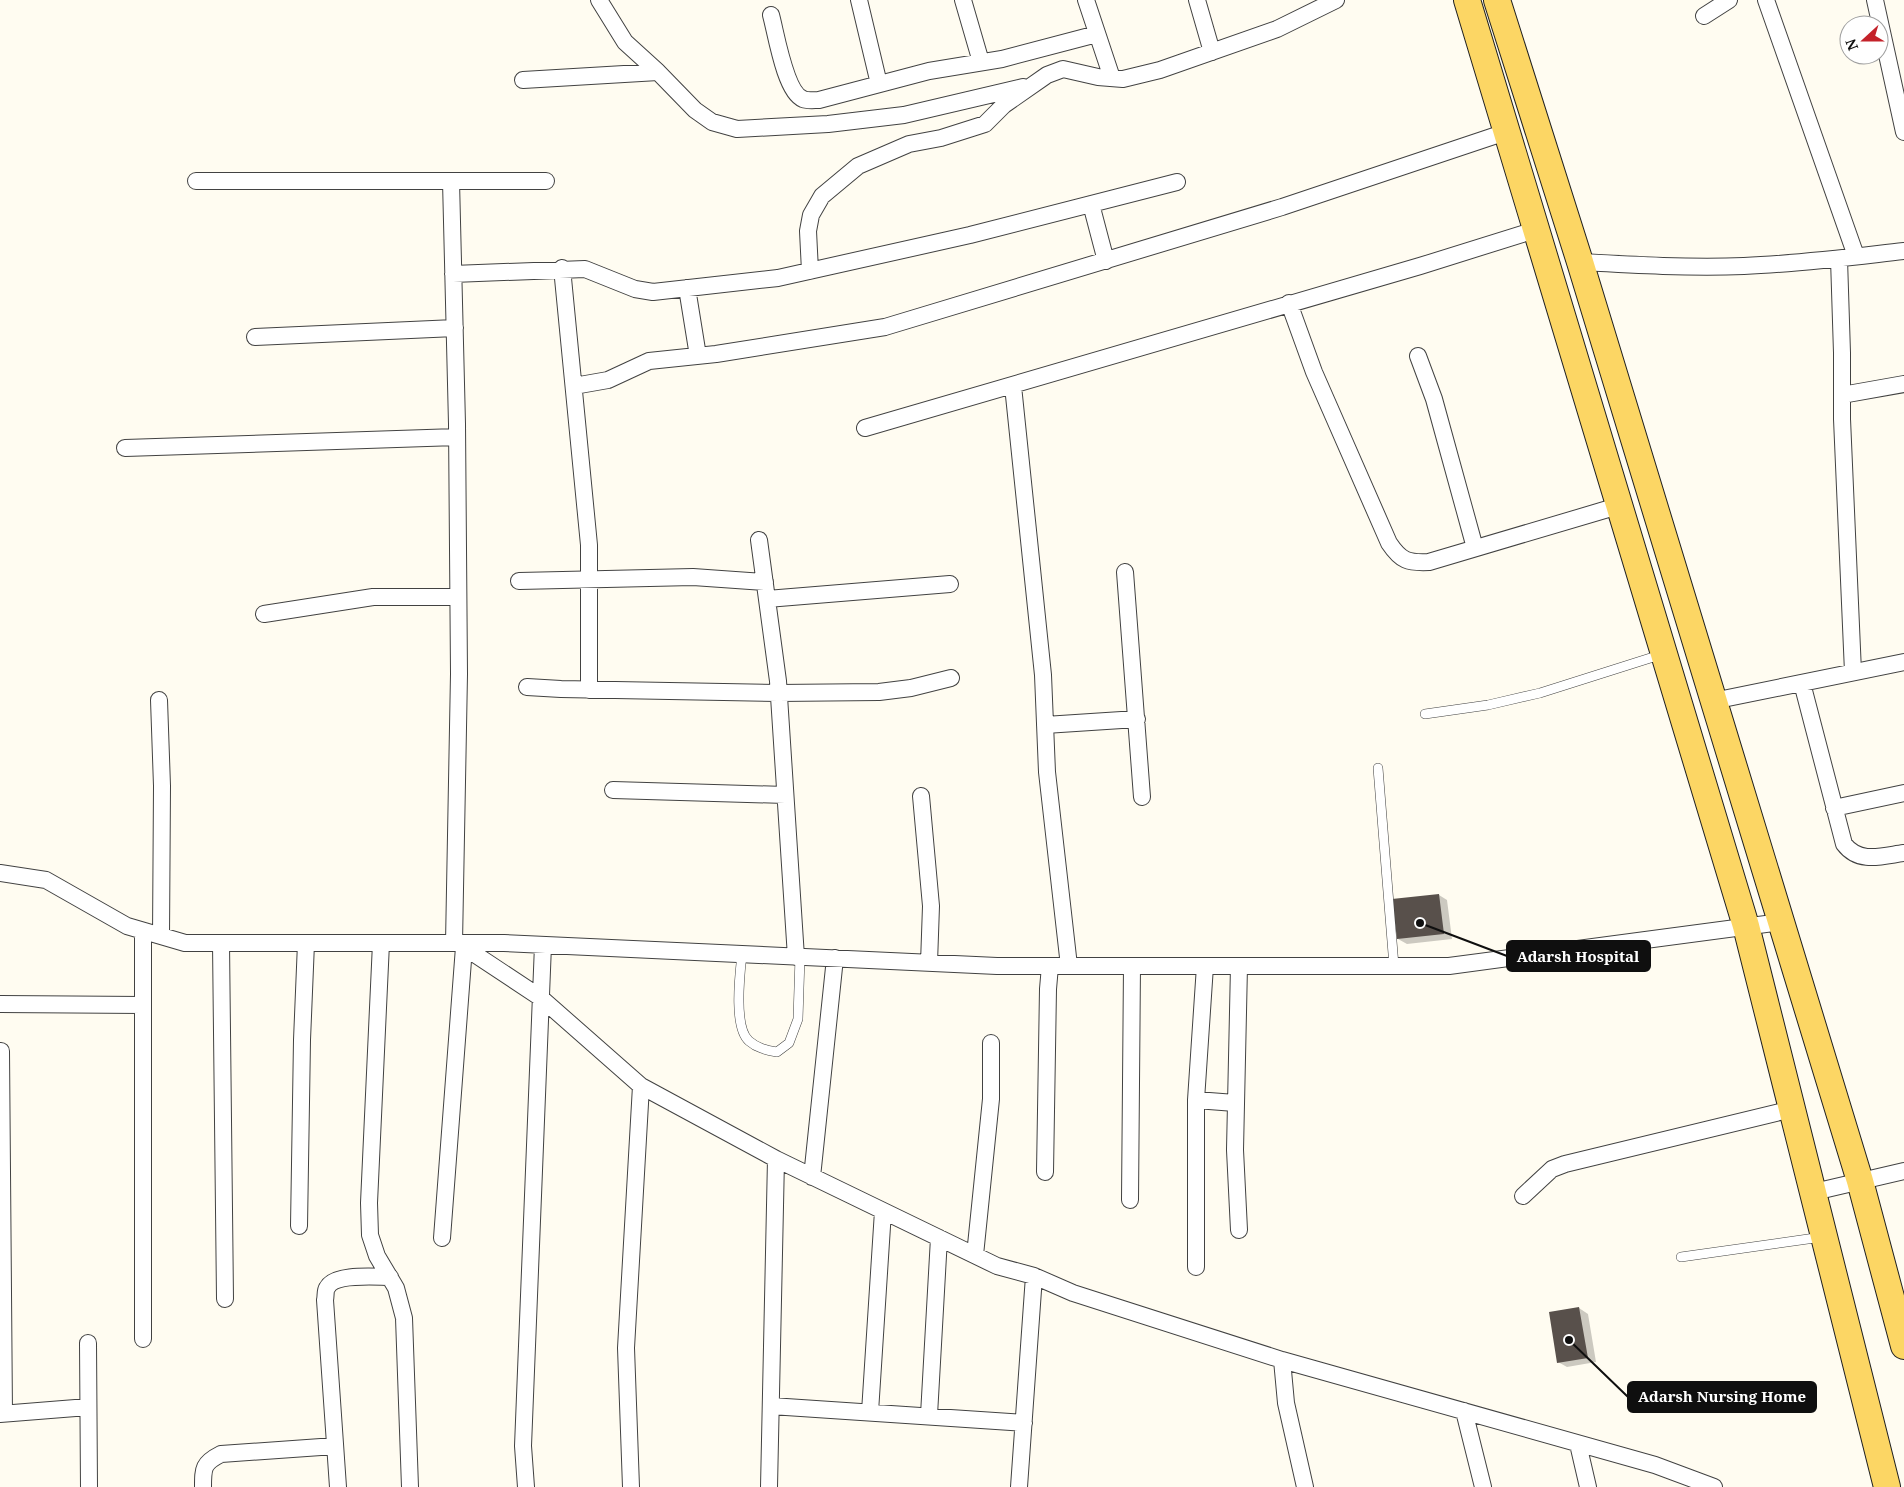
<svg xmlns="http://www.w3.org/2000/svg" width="1904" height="1487" font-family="'Noto Serif',serif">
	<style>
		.shadow { fill: #0003 }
		.building { fill: #58504b }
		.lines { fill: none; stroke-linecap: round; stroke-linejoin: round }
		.lane-casing { stroke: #424242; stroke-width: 10 }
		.street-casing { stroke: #424242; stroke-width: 18 }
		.primary-casing { stroke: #202020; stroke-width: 28 }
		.lane { stroke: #fff; stroke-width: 9 }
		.street { stroke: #fff; stroke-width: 16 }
		.primary { stroke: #fcd664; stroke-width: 26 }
		.leader { fill: none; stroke: #0f0f0f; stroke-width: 2 }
		.callout-dot { fill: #0f0f0f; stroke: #fff; stroke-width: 2 }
		.callout { fill: #0f0f0f; stroke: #0f0f0f; stroke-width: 2 }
		.callout-label { font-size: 15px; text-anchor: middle; font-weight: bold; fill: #fff }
	</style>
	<rect width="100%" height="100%" fill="#fffcf1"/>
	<path class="shadow" d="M1439,895L1447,900L1452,939L1407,944L1398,939Z
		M1579,1308L1588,1314L1596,1362L1567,1367L1558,1362Z"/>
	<path class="building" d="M1439,894L1444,934L1397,939L1392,899Z
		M1579,1307L1588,1358L1557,1363L1549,1312Z"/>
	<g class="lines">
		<g class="lane-casing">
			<path id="lane" d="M1425,714L1488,705L1540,693L1663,654
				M1378,768L1394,966
				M742,954C740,973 733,1027 749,1041C757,1048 766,1050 777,1052L789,1043L798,1019L800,957
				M1681,1257L1822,1237"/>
		</g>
		<g class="street-casing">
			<path id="street" d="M599,0L625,42L658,72L695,110L712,122L737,129L828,124L904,115L1023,87
				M859,0L879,84
				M963,0L981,62
				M1086,0L1112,78
				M1197,0L1212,52
				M1766,0L1856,256
				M1875,0L1904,132
				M771,15C776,33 785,92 803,99C807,101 814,100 819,100L929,71L1002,59L1097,34
				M1704,16L1729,0
				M523,80L658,72
				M196,181H546
				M451,181L457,424L459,674L454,943
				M1091,204L1106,261
				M1839,259L1842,353V419L1853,672
				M1580,262C1635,265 1689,268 1744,266C1798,264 1851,257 1904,251
				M562,268L589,545V690
				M810,271L808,231L811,215L822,196L858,166L909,144L941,138L985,124L1004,105L1047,75L1063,69L1098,77L1123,79L1160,70L1277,29L1336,0
				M453,274L585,269L635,289L653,292L778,278L970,235L1177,182
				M687,288L698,356
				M1289,303L1314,372L1389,543C1401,561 1408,563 1429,562L1618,506
				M255,337L455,328
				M1418,356L1434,399L1475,548
				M574,386L608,380L649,361L716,354L885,327L1282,207L1506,132
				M1013,386L1043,675L1047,772L1069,966
				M1842,395L1904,384
				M865,428L1420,266L1535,230
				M125,448L457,437
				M759,540L778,681L796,957
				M1125,572L1142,797
				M519,581L693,577L765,582
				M767,599L950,584
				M264,614L373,597H458
				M1802,683L1844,844C1859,864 1882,856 1904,853
				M527,687L561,689L778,693L879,692L911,688L951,678
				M159,700L162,786L161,936
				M1713,701L1904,662
				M1045,725L1137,719
				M613,790L785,795
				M921,796L931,906L929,963
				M1834,808L1904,793
				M0,873L46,880L127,926L185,943H504L997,966H1449L1781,922
				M221,943L225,1299
				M381,943L369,1203L370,1235L377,1256L396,1288L404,1318L410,1487
				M458,943L541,998L641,1086L626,1348L631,1487
				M1239,966L1235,1150L1239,1230
				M0,1004L143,1005
				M1,1051L4,1413
				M641,1086L776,1159
				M1196,1100L1235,1103
				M1045,1172L1048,989L1050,966
				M812,1177L835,958
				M1814,1192L1904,1171
				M1523,1196L1552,1169L1565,1164L1792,1109
				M1130,1200L1132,966
				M299,1226L302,1040L306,943
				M442,1238L464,947
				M975,1255L991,1099V1043
				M1196,1267V1100L1205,966
				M143,1339V931
				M88,1343L89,1487
				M771,1406L1024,1423
				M1464,1411L1483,1487
				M870,1412L883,1211
				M0,1414L88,1407
				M929,1415L939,1238
				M1578,1444L1588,1487
				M203,1487C203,1468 203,1463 221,1454L335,1446
				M338,1487L325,1300C326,1296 325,1291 327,1288C334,1273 375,1277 390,1277
				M526,1487L523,1446L543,945
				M769,1487L776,1159L997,1266L1034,1276L1073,1293L1282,1360
				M1019,1487L1034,1276
				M1305,1487L1286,1403L1282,1360L1655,1465L1714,1487"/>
		</g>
		<g class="primary-casing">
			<path id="primary" d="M1467,0L1746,926L1887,1487
				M1497,0L1580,262L1860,1181L1904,1346"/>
		</g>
		<use href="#lane" class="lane"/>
		<use href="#street" class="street"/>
		<use href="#primary" class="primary"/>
	</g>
	<path class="leader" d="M1420 923L1507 956M1569 1340L1628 1397"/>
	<g class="callout-dot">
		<circle cx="1420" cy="923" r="5"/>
		<circle cx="1569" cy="1340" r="5"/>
	</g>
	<g class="callout">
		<rect x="1507" y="941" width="143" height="30" rx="5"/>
		<rect x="1628" y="1382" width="188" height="30" rx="5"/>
	</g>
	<g class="callout-label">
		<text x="1578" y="962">Adarsh Hospital</text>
		<text x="1722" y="1402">Adarsh Nursing Home</text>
	</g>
	<g transform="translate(1864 40) rotate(249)"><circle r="24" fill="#ffffff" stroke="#9f9f9f"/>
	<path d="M0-4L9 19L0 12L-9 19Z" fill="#c4222a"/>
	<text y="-8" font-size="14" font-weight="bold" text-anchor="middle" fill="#0f0f0f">N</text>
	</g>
</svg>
